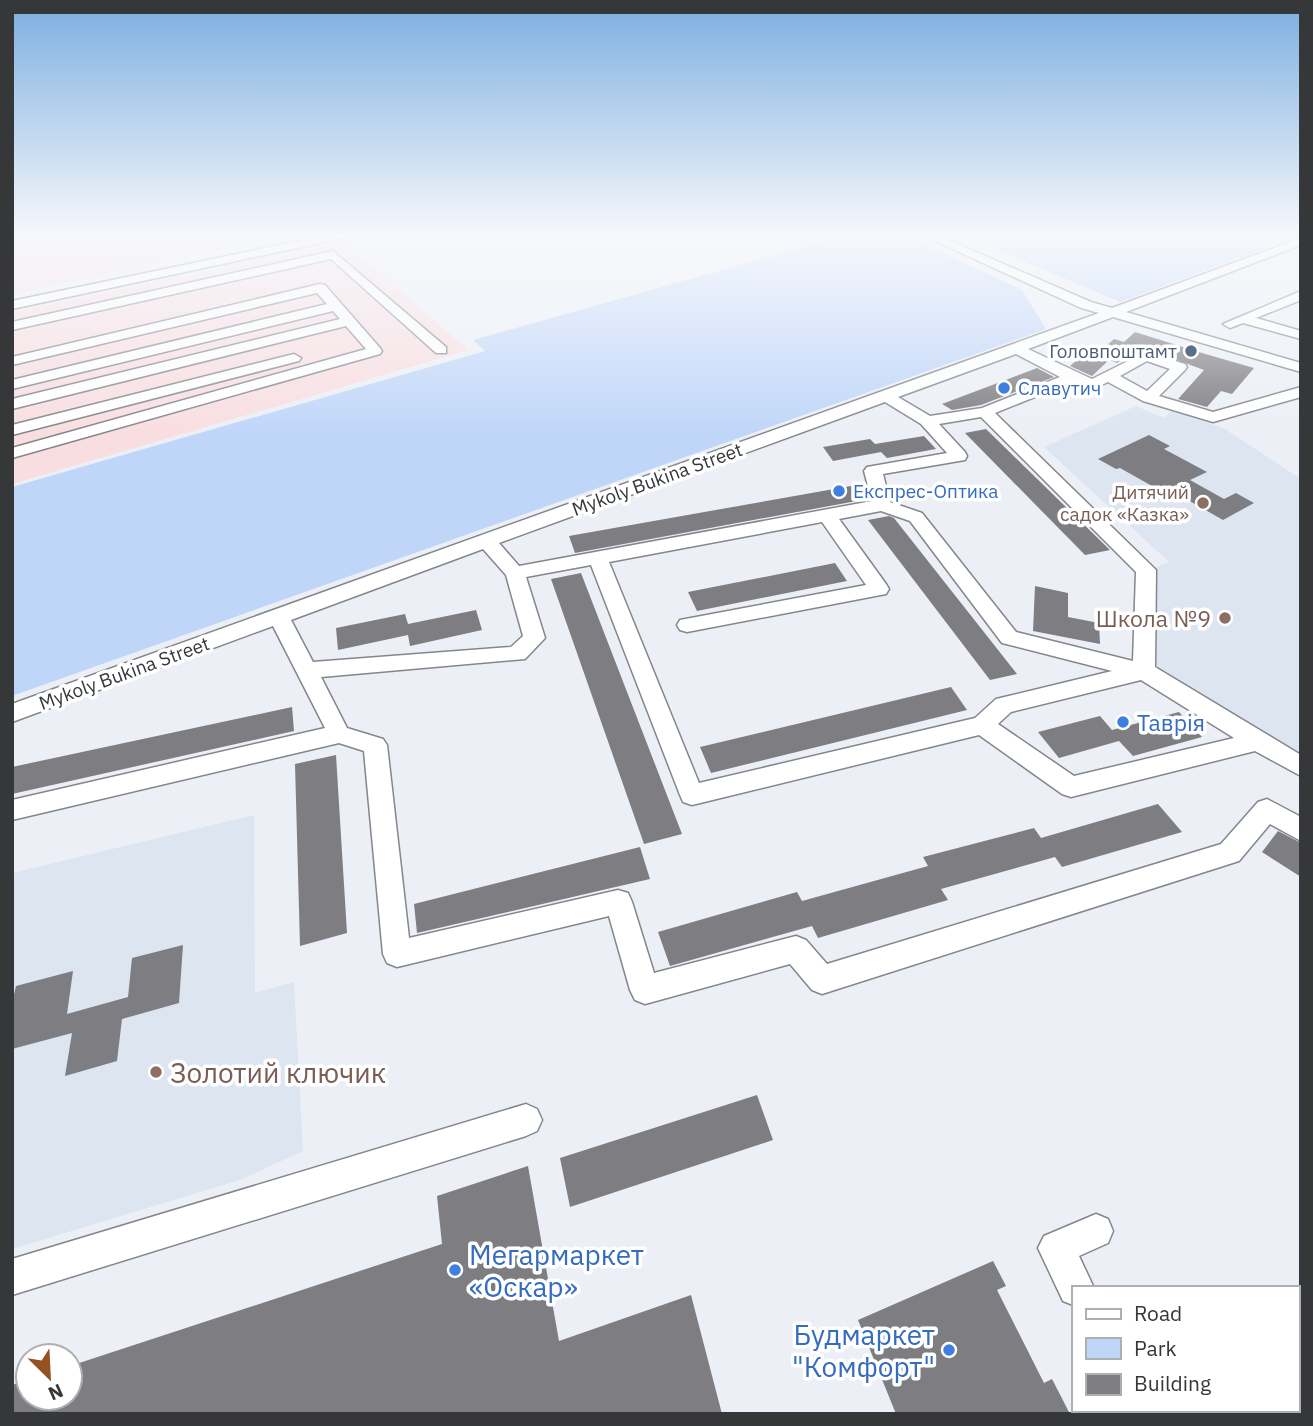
<svg xmlns="http://www.w3.org/2000/svg" width="1313" height="1426" font-family="'IBM Plex Sans',sans-serif">
	<style>
		.industrial { fill: #f9dee1 }
		.built { fill: #dde5f1 }
		.green { fill: #c0d6f9 }
		.building { fill: #7e7d82 }
		.lines { fill: none; stroke-linecap: round; stroke-linejoin: round }
		.minor-casing { stroke: #83868b; stroke-width: 3 }
		.minor { fill: #fff; fill-rule: evenodd }
		.service-dot { fill: #5c6f8a; stroke: #fff; stroke-width: 2.5 }
		.shop-dot { fill: #3f7fe0; stroke: #fff; stroke-width: 2.5 }
		.education-dot { fill: #8d6e63; stroke: #fff; stroke-width: 2.5 }
		.labels { text-anchor: middle; dominant-baseline: central; stroke-width: 7; stroke-linejoin: round; paint-order: stroke }
		.far-service-label { font-size: 19px; fill: #4e5e75; stroke: #fff; text-anchor: end }
		.far-shop-label { font-size: 19px; fill: #366cbe; stroke: #fff; text-anchor: start }
		.far-street-label { font-size: 19px; fill: #353739; stroke: #fff }
		.far-education-label { font-size: 19px; fill: #785e54; stroke: #fff; text-anchor: end }
		.education-label { font-size: 23px; fill: #785e54; stroke: #fff; text-anchor: end }
		.shop-label { font-size: 23px; fill: #366cbe; stroke: #fff; text-anchor: start }
		.near-education-label { font-size: 28px; fill: #785e54; stroke: #fff; text-anchor: start }
		.near-shop-label { font-size: 28px; fill: #366cbe; stroke: #fff; text-anchor: start }
	</style>
	<rect width="100%" height="100%" fill="#ecf0f6"/>
	<path class="industrial" d="M12,234H297L12,294Z
		M343,241L468,350L12,484V312L188,275H198L218,271L223,266Z"/>
	<path class="built" d="M1136,406L1164,418L1172,411L1223,428L1301,479V757L1148,667L1150,570L1169,562L1044,447Z
		M254,815L255,993L294,982L303,1151L240,1180L12,1249V873Z"/>
	<path class="green" d="M850,234H903L1022,290L1046,329L12,696V487L485,351L473,340Z
		M961,234H1301V235L1120,302Z"/>
	<path class="building" d="M1135,332L1202,353L1254,368L1232,394L1221,391L1207,407L1178,399L1204,370L1147,349L1133,348L1117,363L1096,355L1114,339L1124,342Z
		M1086,352L1109,360L1092,376L1070,366Z
		M1037,368L1054,377L981,405L952,410L942,404Z
		M986,429L1110,550L1085,555L965,433Z
		M1149,435L1170,446L1164,449L1207,472L1190,480L1224,499L1236,493L1254,503L1223,520L1174,492L1168,495L1120,468L1116,469L1098,459Z
		M924,436L936,449L887,458L881,452L833,461L823,447L870,439L875,444Z
		M851,486L862,500L575,553L569,536Z
		M889,516L894,518L1017,674L990,680L868,520Z
		M835,563L847,581L697,611L688,592Z
		M581,573L682,834L644,844L551,579Z
		M1035,586L1068,593V617L1099,623L1100,644L1033,631Z
		M476,610L482,630L410,646L408,635L338,650L336,628L405,614L408,624Z
		M951,687L967,710L711,773L700,747Z
		M292,707L294,731L12,794V767Z
		M1179,712L1202,737L1133,756L1119,741L1059,758L1038,732L1100,716L1112,730Z
		M336,755L347,933L300,946L295,764Z
		M1158,804L1182,832L1062,867L1055,857L941,889L948,900L818,938L812,926L670,966L658,932L797,892L802,901L928,866L923,857L1034,828L1041,838Z
		M1278,831L1301,843V877L1262,852Z
		M640,847L650,879L417,933L414,904Z
		M183,945L179,1003L122,1019L117,1061L65,1076L72,1033L12,1049V1003L16,986L73,971L67,1014L128,997L132,958Z
		M757,1095L773,1140L570,1207L560,1158Z
		M528,1166L559,1341L691,1295L722,1414H12V1385L28,1380V1398H70V1366L442,1244L437,1196Z
		M993,1261L1006,1286L997,1290L1044,1383L1052,1379L1070,1414H896L858,1320Z"/>
	<g class="lines">
		<g class="minor-casing">
			<path id="minor" d="M332,234H354L348,237L12,309V301Z
				M920,234H935L1091,302L1112,308L1301,238V245L1126,312L1301,363V372L1113,317L1028,349L1092,379L1146,352L1185,364L1187,367L1185,370L1159,396L1213,412L1301,387V397L1213,422L1143,401L1108,382L1093,389L1072,382L995,413L1156,570L1155,667L1301,755V776L1255,751L1071,797L1062,794L979,735L692,805L683,802L680,795L591,565L526,577L545,638L525,659L321,677L347,728L383,739L387,745L409,938L618,890L628,893L632,902L654,973L796,936L806,940L827,964L1221,844L1258,802L1267,799L1301,817V841L1270,824L1239,861L822,994L812,990L790,964L645,1004L635,1000L630,990L609,916L397,967L387,963L383,954L364,751L339,743L12,820V800L325,728L273,626L12,722V704L1099,313L1081,308ZM1016,354L1060,377L982,408L930,416L898,397ZM1147,361L1170,369L1147,391L1120,376ZM885,402L921,424L947,453L867,467L864,471L872,501L519,566L499,543ZM981,417L1136,572L1133,661L1016,632L922,513L890,502L883,474L965,460L967,456L965,452L939,424ZM881,511L910,521L1002,643L1112,671L996,699L975,718L699,783L609,562L822,522L866,585L680,620L677,625L680,630L687,632L886,594L889,589L886,584L839,519ZM483,549L506,575L523,636L511,647L313,662L291,620ZM1141,680L1234,738L1074,776L998,724L1011,712Z
				M333,251L446,347V353H436L331,259L12,330V322Z
				M320,284L325,285L380,348L382,351L380,354L12,458V448L366,349L346,326L12,409V399L340,319L333,311L12,389V380L327,304L317,293L12,365V357Z
				M1301,291V300L1256,318L1301,331V339L1243,323L1230,328L1223,324Z
				M294,354L301,358L299,361L12,435V425Z
				M526,1104L537,1109L542,1120L537,1131L526,1136L12,1295V1259Z
				M1096,1214L1108,1219L1113,1231L1108,1243L1079,1256L1094,1288H1073V1305L1063,1301L1038,1248L1044,1236Z
				M1122,1410H1161V1414H1122Z"/>
		</g>
		<use href="#minor" class="minor"/>
	</g>
	<linearGradient id="sky" x2="0" y2="1"><stop stop-color="#7caee0"/><stop offset="0.54" stop-color="#f6f8fb"/><stop offset="1" stop-color="#f6f8fb" stop-opacity="0"/></linearGradient>
	<rect width="1313" height="434" fill="url(#sky)"/>
	<circle class="service-dot" cx="1191" cy="351" r="7"/>
	<g class="shop-dot">
		<circle cx="1004" cy="388" r="7"/>
		<circle cx="839" cy="491" r="7"/>
		<circle cx="1123" cy="722" r="7"/>
		<circle cx="455" cy="1270" r="7"/>
		<circle cx="949" cy="1350" r="7"/>
	</g>
	<g class="education-dot">
		<circle cx="1203" cy="503" r="7"/>
		<circle cx="1225" cy="618" r="7"/>
		<circle cx="156" cy="1072" r="7"/>
	</g>
	<g class="labels">
		<g class="far-service-label">
			<text x="1177" y="351">Головпоштамт</text>
		</g>
		<g class="far-shop-label">
			<text x="1018" y="388">Славутич</text>
			<text x="853" y="491">Експрес-Оптика</text>
		</g>
		<g class="far-street-label">
			<text transform="translate(657 479) rotate(-20)">Mykoly Bukina Street</text>
			<text transform="translate(124 673) rotate(-20)">Mykoly Bukina Street</text>
		</g>
		<g class="far-education-label">
			<text x="1189" y="492">Дитячий<tspan x="1189" dy="22">садок «Казка»</tspan></text>
		</g>
		<g class="education-label">
			<text x="1211" y="618">Школа №9</text>
		</g>
		<g class="shop-label">
			<text x="1137" y="722">Таврія</text>
		</g>
		<g class="near-education-label">
			<text x="170" y="1072">Золотий ключик</text>
		</g>
		<g class="near-shop-label">
			<text x="469" y="1254">Мегармаркет<tspan x="469" dy="32">«Оскар»</tspan></text>
			<text x="935" y="1334" text-anchor="end">Будмаркет<tspan x="935" dy="32">"Комфорт"</tspan></text>
		</g>
	</g>
	<rect width="1313" height="1426" fill="none" stroke="#353739" stroke-width="28"/>
	<rect x="1072" y="1286" width="228" height="126" fill="#ffffff" stroke="#aeafb0" stroke-width="2"/>
	<rect x="1086" y="1309" width="35" height="10" fill="#ffffff" stroke="#aeafb0" stroke-width="2"/>
	<text x="1134" y="1321" font-size="21" fill="#353739">Road</text>
	<rect x="1086" y="1338" width="35" height="21" fill="#c0d6f9" stroke="#aeafb0" stroke-width="2"/>
	<text x="1134" y="1356" font-size="21" fill="#353739">Park</text>
	<rect x="1086" y="1374" width="35" height="21" fill="#7e7d82" stroke="#aeafb0" stroke-width="2"/>
	<text x="1134" y="1391" font-size="21" fill="#353739">Building</text>
	<g transform="translate(49 1377) rotate(156)"><circle r="33" fill="#ffffff" stroke="#aeafb0" stroke-width="2"/>
	<path d="M0-5L12 26L0 18L-12 26Z" fill="#955123"/>
	<text y="-10" font-size="19" font-weight="bold" text-anchor="middle" fill="#353739">N</text>
	</g>
</svg>
